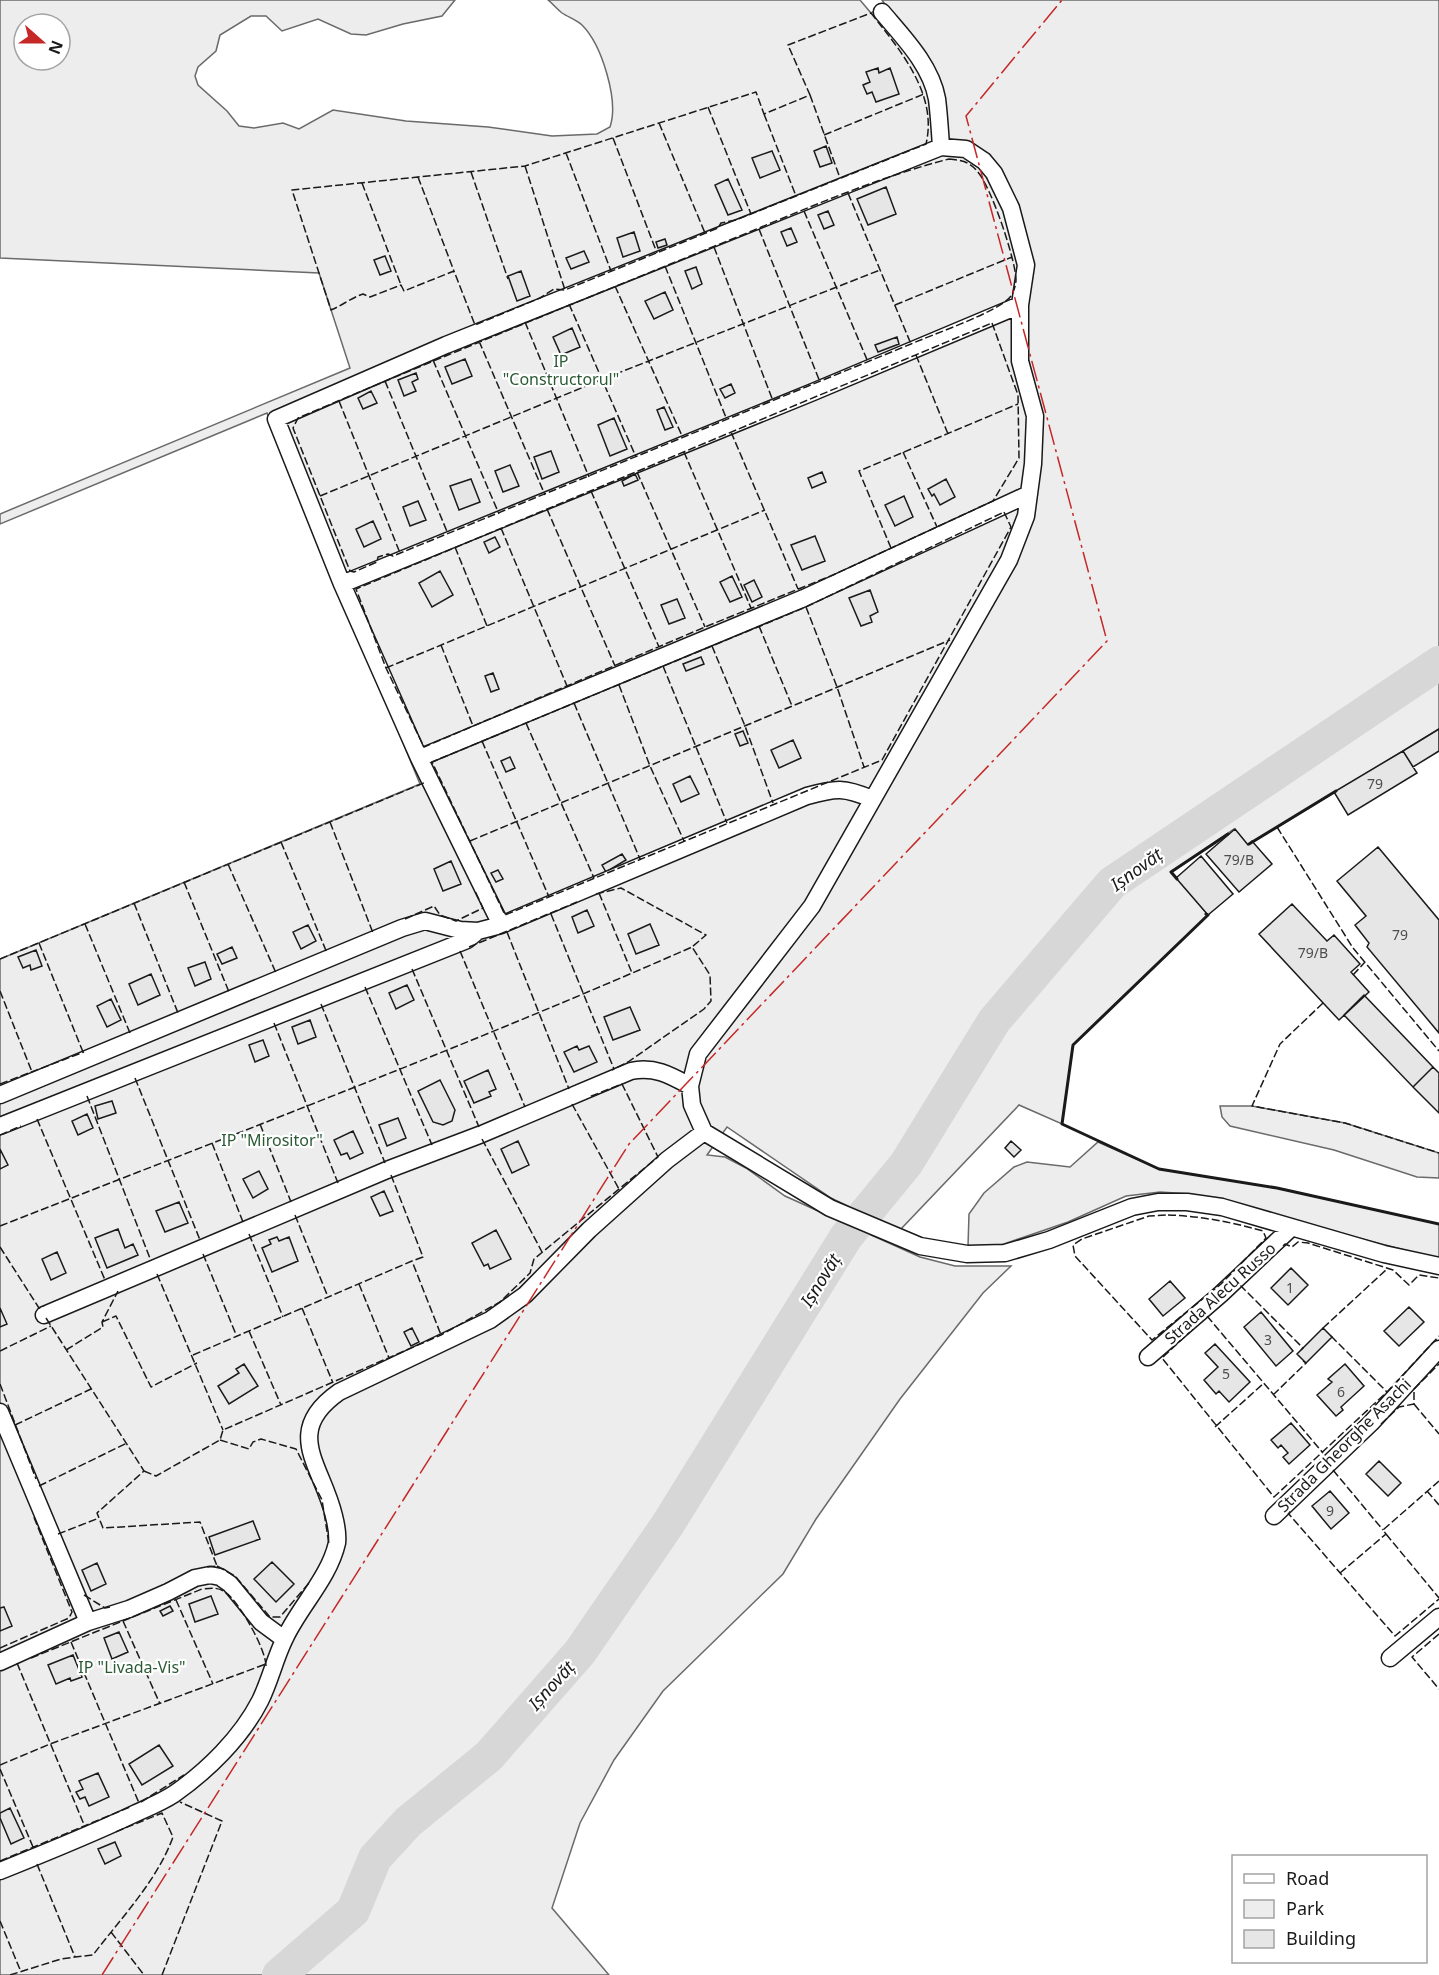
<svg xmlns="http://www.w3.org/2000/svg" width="1439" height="1975" font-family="'Noto Sans',sans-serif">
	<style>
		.green { fill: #ededed; stroke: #6a6a6a; stroke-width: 1.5; fill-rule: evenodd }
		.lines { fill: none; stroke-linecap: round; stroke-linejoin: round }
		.river { stroke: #d7d7d7; stroke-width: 34 }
		.building { fill: #e6e6e6; stroke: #1a1a1a; stroke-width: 1.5 }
		.street-casing { stroke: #1a1a1a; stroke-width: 19 }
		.street { stroke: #fff; stroke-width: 16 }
		.fence { stroke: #1a1a1a; stroke-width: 1.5; stroke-dasharray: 8 3; stroke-linecap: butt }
		.wall { stroke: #1a1a1a; stroke-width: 3 }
		.power { stroke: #c62828; stroke-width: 1.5; stroke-dasharray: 21 4.5 3 4.5; stroke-linecap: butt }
		.labels { text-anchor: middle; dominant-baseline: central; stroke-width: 4.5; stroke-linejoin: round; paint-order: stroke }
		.number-label { font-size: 14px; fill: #4d4d4d }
		.park-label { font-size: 16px; fill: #2b5a34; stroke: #fff }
		.street-label { font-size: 16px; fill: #1a1a1a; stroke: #fff }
		.water-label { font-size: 18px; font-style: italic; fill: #1a1a1a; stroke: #fff }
	</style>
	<rect width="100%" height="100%" fill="#fff"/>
	<path class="green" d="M0,0H455L442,16L403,24L366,35L351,34L318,19L282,31L266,16H251L220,35L216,51L198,67L195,76L198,85L227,111L239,126L254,128L283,123L299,129L333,110L406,121L488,127L552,136L597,134L610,127C619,101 602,45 582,25C577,20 568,17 562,13C557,9 553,4 548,0H860L871,13L886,6L882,0H1439V729L1248,845L1234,829L1172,872L1208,915L1073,1045L1062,1124L1019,1105L899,1231L831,1198L727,1127L707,1155L725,1157L746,1168L785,1196L920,1257L955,1266H1011L983,1293L900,1399L816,1519L783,1574L663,1691L614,1760L580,1823L552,1908L609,1975H0V959L420,784L267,413L0,524V514L350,368L319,273L0,258ZM24,24H60V60H24Z
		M1220,1106H1252L1345,1123L1439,1153V1178L1417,1177L1334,1150L1230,1126L1222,1117Z
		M1098,1142L1159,1169L1277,1188L1439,1224V1259L1191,1194L1160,1192L1126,1196L1068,1222L1001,1245L968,1246L969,1214L984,1193L1014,1167L1027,1162L1070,1167Z"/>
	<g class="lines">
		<path class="river" d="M279,1975L353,1911L375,1858L408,1822L489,1756L580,1652L668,1524L846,1237L906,1164L994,1021L1112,883L1439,663"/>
	</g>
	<path class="building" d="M878,68L879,73L890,68L899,94L876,102L872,92L867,94L863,85L870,82L866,72Z
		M826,146L832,163L820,167L814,151Z
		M772,151L780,170L760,178L752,158Z
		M728,179L742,210L728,215L715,185Z
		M886,187L896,214L868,225L857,199Z
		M828,211L834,225L824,229L818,215Z
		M791,228L797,242L787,246L781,232Z
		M634,232L640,251L623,257L617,238Z
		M665,239L667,245L658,248L656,242Z
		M584,251L589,262L571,269L566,258Z
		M385,256L391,271L380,275L374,260Z
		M696,267L702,284L692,289L685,271Z
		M521,271L530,296L517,301L508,276Z
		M665,292L673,310L654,319L645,301Z
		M572,328L580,347L561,355L553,337Z
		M897,337L899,344L878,352L875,345Z
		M465,359L472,376L452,384L445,367Z
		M416,373L418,379L412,382L416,391L404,396L398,380Z
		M731,384L735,393L725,398L720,389Z
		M371,391L377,403L363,409L358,398Z
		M664,407L673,427L665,430L657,410Z
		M614,418L627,449L610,456L598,425Z
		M551,451L559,472L542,479L534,457Z
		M510,465L519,486L503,492L495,471Z
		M822,472L826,482L812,488L808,478Z
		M635,474L638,480L624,486L622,481Z
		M471,479L480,502L459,510L450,486Z
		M946,479L955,497L940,505L934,494L932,496L928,489Z
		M904,496L913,517L895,526L885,505Z
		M418,501L426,520L410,526L403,507Z
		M373,521L381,539L364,547L356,529Z
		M815,536L825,561L802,570L791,545Z
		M495,537L500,547L489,553L484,542Z
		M440,571L453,595L432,607L419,583Z
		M732,576L742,597L730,602L720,582Z
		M754,580L762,597L752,602L744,585Z
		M870,590L878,612L870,616L872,622L861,626L849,598Z
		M677,599L685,618L669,624L661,605Z
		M701,657L704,664L686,671L683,664Z
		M493,673L499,689L491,692L485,676Z
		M1439,729V751L1413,767L1403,751Z
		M743,731L748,743L740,746L735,734Z
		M793,740L801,758L779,768L771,750Z
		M1403,751L1417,773L1348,815L1334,792Z
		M510,757L515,768L506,772L501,761Z
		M690,776L699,794L681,802L673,784Z
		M1235,829L1248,845L1252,841L1272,864L1239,892L1206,854Z
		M1378,847L1439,920V1033L1367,947L1369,943L1355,925L1366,916L1337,881Z
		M622,854L626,860L606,872L602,865Z
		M1201,856L1233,894L1208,915L1176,878Z
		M451,861L461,884L443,891L434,869Z
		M498,870L503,879L496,882L491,873Z
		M1292,904L1327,941L1334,935L1360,964L1351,972L1369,992L1339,1020L1259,934Z
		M587,910L594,926L578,933L572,917Z
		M650,924L659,945L636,954L628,934Z
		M308,925L316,941L301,949L293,932Z
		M232,947L237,958L222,964L217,954Z
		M36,950L42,966L31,970L30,965L23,968L18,957Z
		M205,962L211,979L195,986L188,968Z
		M151,974L160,995L138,1005L129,984Z
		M407,985L414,1000L396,1009L389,993Z
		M1364,995L1433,1067L1413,1087L1344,1015Z
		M111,999L121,1020L107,1027L97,1006Z
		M630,1007L640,1030L613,1040L604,1017Z
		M310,1020L316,1037L298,1044L292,1027Z
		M263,1040L269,1056L255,1062L249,1045Z
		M577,1046L579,1050L589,1046L597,1062L574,1072L564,1052Z
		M1433,1067L1439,1073V1113L1413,1087Z
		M488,1070L496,1089L489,1092L491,1096L474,1103L464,1081Z
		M440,1080L455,1110L452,1121L443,1125L433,1122L418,1091Z
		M112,1101L116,1113L98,1119L95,1106Z
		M87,1114L93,1128L78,1135L72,1121Z
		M398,1118L406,1138L387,1146L379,1125Z
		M353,1131L363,1153L350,1159L347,1153L341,1155L334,1140Z
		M518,1141L529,1165L512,1173L501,1149Z
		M1011,1141L1021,1150L1014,1157L1005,1148Z
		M0,1149L8,1165L0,1169Z
		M259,1171L268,1189L253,1198L243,1179Z
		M384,1191L393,1211L380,1216L371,1197Z
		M179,1202L188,1223L165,1232L156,1211Z
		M118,1229L125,1248L133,1244L138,1255L107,1268L95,1238Z
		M496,1230L511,1259L490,1269L488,1264L484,1266L472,1243Z
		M277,1237L279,1241L289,1237L298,1261L272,1272L262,1248L271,1244L269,1240Z
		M57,1252L66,1273L51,1280L42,1259Z
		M1291,1268L1308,1285L1288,1305L1271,1288Z
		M1170,1281L1185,1298L1163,1316L1149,1299Z
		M1409,1307L1424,1322L1399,1346L1384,1331Z
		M0,1308L7,1324L0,1327Z
		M1261,1312L1293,1351L1276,1366L1244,1327Z
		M412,1328L419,1342L411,1346L404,1332Z
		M1323,1328L1332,1337L1306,1363L1297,1354Z
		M1215,1344L1250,1382L1229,1402L1219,1391L1216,1394L1204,1380L1218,1367L1205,1353Z
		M244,1364L258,1386L229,1404L218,1386L239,1373L236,1369Z
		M1345,1364L1364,1386L1341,1407L1343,1410L1336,1416L1317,1395L1332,1382L1328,1379Z
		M1291,1423L1310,1445L1289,1464L1283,1457L1288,1453L1281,1445L1278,1448L1271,1440Z
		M1379,1461L1401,1483L1388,1496L1366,1474Z
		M1330,1491L1349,1513L1331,1529L1312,1506Z
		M253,1521L260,1539L215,1555L209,1537Z
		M272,1562L294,1584L276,1602L254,1579Z
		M97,1563L106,1584L91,1591L82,1570Z
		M211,1596L218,1614L195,1622L189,1604Z
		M170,1606L173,1611L163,1616L160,1611Z
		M4,1607L12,1626L0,1631V1608Z
		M119,1632L128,1652L112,1659L104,1638Z
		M73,1655L82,1677L71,1681L70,1678L56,1684L48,1665Z
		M159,1745L173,1766L142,1785L129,1764Z
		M98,1773L109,1797L89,1806L85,1797L80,1799L76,1792L83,1789L79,1781Z
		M10,1808L24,1838L11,1844L0,1818V1813Z
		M115,1842L121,1856L105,1864L98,1849Z"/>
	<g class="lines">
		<g class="street-casing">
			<path id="street" d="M882,12C903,37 931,65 937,99C939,115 940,131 941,147
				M342,584L813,392L1020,305
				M419,758L804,598L1029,494
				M501,925L419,758L342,584L276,419L446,345L941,147L966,149L984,161L994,173L1011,208L1026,265L1020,305V361L1035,416L1033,464L1026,516L1009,560L812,906L698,1054L690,1086L692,1105L704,1132L830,1208L920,1246L967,1254L1005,1253L1049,1240L1132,1207L1158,1202H1187L1222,1207L1384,1254L1439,1266
				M0,1095L402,928L425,921L460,930L478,931L501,925L807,796C836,788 844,787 872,799
				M0,1126L467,940L478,931
				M44,1315L387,1170L482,1134L631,1071C654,1066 670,1075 690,1086
				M1148,1357L1221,1294L1291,1228
				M0,1412L88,1622
				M1274,1516L1371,1423L1439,1349
				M1390,1658L1439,1617
				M0,1662L88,1622L129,1609L168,1592L195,1578L210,1575L220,1577L230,1584L261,1622L284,1639
				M0,1871C45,1853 90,1835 134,1814C147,1808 162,1802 174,1794C207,1771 241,1738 260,1701C270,1681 275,1658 285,1638C300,1606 329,1578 337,1543C338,1535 336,1524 334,1516C322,1465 282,1432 339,1392L490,1320L525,1295L589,1230L667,1160L704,1132"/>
		</g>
		<use href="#street" class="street"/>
		<path class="fence" d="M871,13C900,50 938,94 926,144L736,220L721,223L718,228L565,290L554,289L540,298L475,325L454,271L404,291L401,285L370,297L363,294C351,298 343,305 331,310L292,190L525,166L756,92L764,114L810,95L788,45Z
			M810,95L840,178
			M708,107L751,214
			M764,114L796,196
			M659,123L705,233
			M824,135L924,94
			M613,138L657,253
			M566,153L611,271
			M949,159C960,160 969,161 977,171C991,186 1015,258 1016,279C1016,285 1014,291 1011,296C1001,311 931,335 911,344L393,556L388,554L378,557L377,562L354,572L350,571L293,428L298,418C434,360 572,304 710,248C788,217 867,180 949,159Z
			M525,166L565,290
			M471,172L508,279
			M418,177L454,271
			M362,183L401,285
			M848,193L911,344
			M804,211L868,362
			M759,229L820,382
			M714,247L773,401
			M665,266L727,420
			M615,286L683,438
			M569,304L636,457
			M895,305L1012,257
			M525,322L589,477
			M992,323L1018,395L1019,458L993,501L833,575L705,627L424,747L386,668L356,589Z
			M479,341L545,495
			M916,355L948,434
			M433,360L499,514
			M385,381L448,534
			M339,401L400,553
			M731,432L798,589
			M684,452L751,608
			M903,452L937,527
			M637,472L705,627
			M591,491L659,647
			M320,496L603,379L880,270
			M547,509L615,666
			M1004,512L1011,527L882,760L505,915L432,762L806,607Z
			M501,528L567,686
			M455,547L487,626
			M891,548L859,471L1018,404
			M806,607L837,687L864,767
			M759,626L792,706
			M441,645L473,726
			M712,646L745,726L773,803
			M663,666L727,823
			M386,668L765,510
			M619,685L650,766L684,841
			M574,703L640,859
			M526,723L594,878
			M482,741L549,897
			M330,822L373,933
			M1277,827L1353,948L1439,1051
			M470,841L950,640
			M281,842L327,953
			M228,864L276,973
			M184,882L229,992
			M599,893L632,973
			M596,894L621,888L706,935L692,947L710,975L711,1001L704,1009L628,1062L612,1070
			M134,903L178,1013
			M551,914L614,1069
			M405,919L434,906L440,915L456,921L483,908L475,891
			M85,924L130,1033
			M507,932L569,1089
			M39,943L83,1052
			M469,947L577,902
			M460,951L525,1107
			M0,959L426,782
			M412,969L479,1127
			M1353,975L1365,962
			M365,987L432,1145
			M0,991L32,1072
			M1323,1003L1280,1044L1252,1106L1345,1123L1439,1153
			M321,1004L385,1163
			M274,1023L338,1183
			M135,1078L200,1240
			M0,1084L84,1052
			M87,1096L151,1261
			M572,1104L619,1189
			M37,1119L105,1280
			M260,1124L291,1202
			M0,1135L21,1126
			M482,1139L542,1252
			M212,1143L243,1222
			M391,1175L423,1257L412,1261
			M295,1215L328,1297
			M1168,1215C1200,1216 1231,1222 1263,1231L1266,1238L1221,1284L1152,1340L1075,1256L1073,1245L1082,1239L1149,1216Z
			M0,1226C232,1135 465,1047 692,947
			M249,1234L283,1317
			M1283,1246L1285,1244L1292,1247L1298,1242L1308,1243L1393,1270L1409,1285L1419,1275L1439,1278
			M0,1247L39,1308L44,1306
			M203,1254L237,1337
			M157,1274L223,1430
			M359,1284L389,1358
			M1240,1285L1303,1348L1301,1350
			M302,1308L333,1383
			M1207,1316L1323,1453
			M46,1318L144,1471L97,1513L103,1528L200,1522L217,1566L207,1567
			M102,1322L116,1316L151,1387L197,1363
			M1323,1328L1387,1269
			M1193,1329L1162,1358L1274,1497L1387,1392L1439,1336
			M249,1331L281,1405
			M1331,1336L1387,1392
			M66,1350L103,1327L102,1322L118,1291
			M0,1351L51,1326
			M193,1355L412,1261L441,1335
			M0,1384L36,1479
			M1273,1395L1306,1363L1303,1361
			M1414,1404L1439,1434
			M1381,1424L1399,1407L1414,1404V1389L1439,1364
			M15,1425L91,1389
			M1215,1427L1264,1383
			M220,1440L249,1449L253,1442L261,1439L296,1449L322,1500L329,1544
			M1333,1470L1383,1530
			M144,1471L156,1476L220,1440L223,1430L441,1335L500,1302L530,1273L534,1259L658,1157L622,1084L589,1097
			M39,1486L127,1443
			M1427,1491L1439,1505
			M1290,1511L1288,1513L1395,1636L1439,1599
			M58,1534L99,1518
			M1386,1534L1439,1598
			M217,1566L235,1576L270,1617H280L309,1583
			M1340,1573L1386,1534L1383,1530L1439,1481
			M84,1595L105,1608L110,1607
			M176,1600L213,1684
			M123,1621L160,1704
			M1439,1634L1412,1657L1439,1689
			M71,1642L139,1803
			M0,1648L69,1618L72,1612L33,1515
			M31,1658L202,1589C211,1588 218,1587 225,1592C239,1601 267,1651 266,1667
			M17,1663L85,1827
			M0,1765L50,1744L266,1664
			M0,1769L33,1847
			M141,1802L184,1775
			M0,1861L130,1807
			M37,1864L75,1957L93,1955C121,1918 157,1881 173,1837L162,1813L113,1833
			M0,1921L21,1972
			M111,1932L144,1975
			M10,1975L61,1959L75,1957
			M162,1975L222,1821L180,1802"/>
		<path class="wall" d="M1249,844L1336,791
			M1177,879L1171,872L1228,834
			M1206,914L1208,915L1073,1045L1062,1124L1159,1169L1277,1188L1439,1224"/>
		<path class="power" d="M102,1975L629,1144L1107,641L966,116L1062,0"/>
	</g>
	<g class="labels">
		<g class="number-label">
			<text x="1375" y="783">79</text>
			<text x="1239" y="859">79/B</text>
			<text x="1400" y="934">79</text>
			<text x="1313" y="952">79/B</text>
			<text x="1290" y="1287">1</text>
			<text x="1268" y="1339">3</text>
			<text x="1226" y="1373">5</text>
			<text x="1341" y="1391">6</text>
			<text x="1330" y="1510">9</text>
		</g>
		<g class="park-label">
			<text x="561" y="361">IP<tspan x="561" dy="18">"Constructorul"</tspan></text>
			<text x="272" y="1140">IP "Mirositor"</text>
			<text x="132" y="1667">IP "Livada-Vis"</text>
		</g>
		<g class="street-label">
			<text transform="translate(1220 1293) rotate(-42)">Strada Alecu Russo</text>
			<text transform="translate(1344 1445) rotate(-45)">Strada Gheorghe Asachi</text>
		</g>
		<g class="water-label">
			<text transform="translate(1136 869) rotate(-36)">Ișnovăț</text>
			<text transform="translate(820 1280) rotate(-58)">Ișnovăț</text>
			<text transform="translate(551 1685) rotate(-48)">Ișnovăț</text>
		</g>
	</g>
	<rect x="1232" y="1855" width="195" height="108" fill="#ffffff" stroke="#a3a3a3" stroke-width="1.5"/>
	<rect x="1244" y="1874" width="30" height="9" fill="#ffffff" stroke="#a3a3a3" stroke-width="1.5"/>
	<text x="1286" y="1885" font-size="18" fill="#1a1a1a">Road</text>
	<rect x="1244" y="1900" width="30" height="18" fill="#ededed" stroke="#a3a3a3" stroke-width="1.5"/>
	<text x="1286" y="1915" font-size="18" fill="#1a1a1a">Park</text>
	<rect x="1244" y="1930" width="30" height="18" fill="#e6e6e6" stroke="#a3a3a3" stroke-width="1.5"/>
	<text x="1286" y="1945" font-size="18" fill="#1a1a1a">Building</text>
	<g transform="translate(42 42) rotate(111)"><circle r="28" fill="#ffffff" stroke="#a3a3a3" stroke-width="1.5"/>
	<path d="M0-4.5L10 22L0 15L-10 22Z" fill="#c62828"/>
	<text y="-9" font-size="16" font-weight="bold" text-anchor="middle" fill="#1a1a1a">N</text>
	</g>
</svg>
